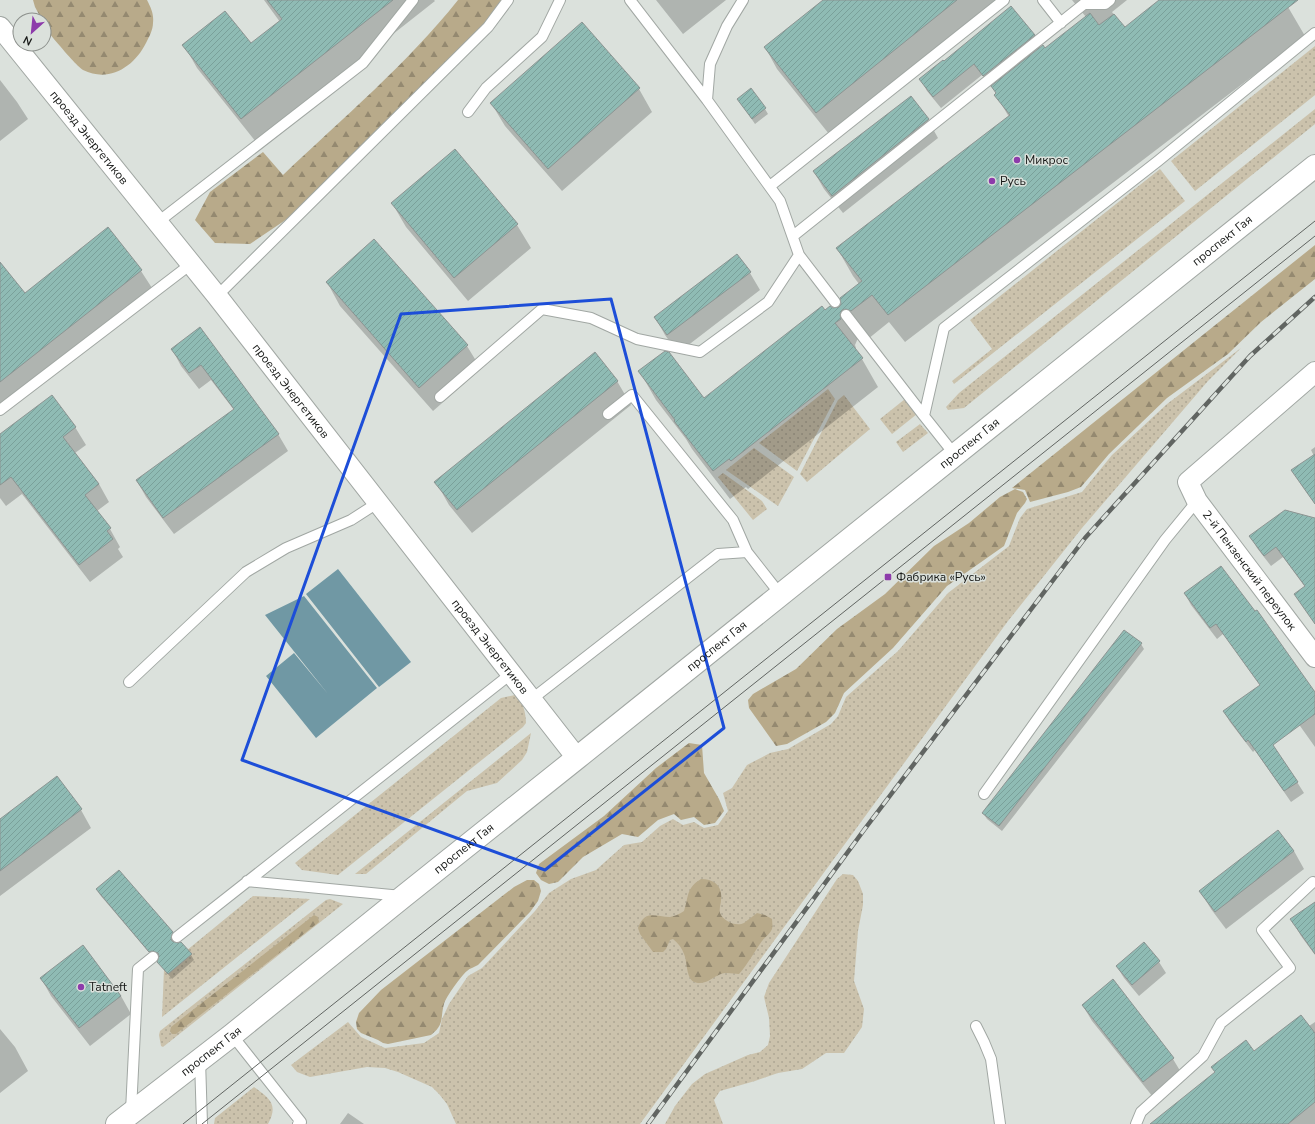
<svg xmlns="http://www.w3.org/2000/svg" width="1315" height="1124" font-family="'Nunito Sans',sans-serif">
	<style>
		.grass { fill: url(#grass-dots) }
		.forest { fill: url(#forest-firs) }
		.water { fill: #7098a4 }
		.shadow { fill: #0003 }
		.building { fill: url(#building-hatch); stroke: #8c9492 }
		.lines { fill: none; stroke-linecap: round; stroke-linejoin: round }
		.service-casing { stroke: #a1a7a3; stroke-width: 12 }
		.minor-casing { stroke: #a1a7a3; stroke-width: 22 }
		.primary-casing { stroke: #a1a7a3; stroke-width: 24 }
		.service { stroke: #fff; stroke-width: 10 }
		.minor { stroke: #fff; stroke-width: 20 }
		.primary { stroke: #fff; stroke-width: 22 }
		.tram { stroke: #616562; stroke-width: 1 }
		.rail-casing { stroke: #616562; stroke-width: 4.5 }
		.rail { stroke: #dbe1dc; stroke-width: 3; stroke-dasharray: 9; stroke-linecap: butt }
		.marked { fill: none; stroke: #1d4ed8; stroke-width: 3; stroke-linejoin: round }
		.poi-dot { fill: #8d3bab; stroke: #dbe1dc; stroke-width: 1.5 }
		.labels { text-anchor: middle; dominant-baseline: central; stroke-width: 3; stroke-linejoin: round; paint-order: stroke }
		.street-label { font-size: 12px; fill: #151715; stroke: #dbe1dc }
		.poi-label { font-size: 12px; fill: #151715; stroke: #dbe1dc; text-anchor: start }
	</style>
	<defs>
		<pattern id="grass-dots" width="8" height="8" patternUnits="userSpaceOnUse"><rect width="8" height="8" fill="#cbc2ac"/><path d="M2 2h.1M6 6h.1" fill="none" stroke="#ada693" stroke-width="1.8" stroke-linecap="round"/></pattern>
		<pattern id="forest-firs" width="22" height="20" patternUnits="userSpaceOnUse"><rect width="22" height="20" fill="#b8aa8a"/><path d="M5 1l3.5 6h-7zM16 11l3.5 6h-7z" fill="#948970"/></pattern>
		<pattern id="building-hatch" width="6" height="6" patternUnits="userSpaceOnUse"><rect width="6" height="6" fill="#8fbbb4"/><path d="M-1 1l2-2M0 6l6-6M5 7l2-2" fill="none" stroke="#7aa09a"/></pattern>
	</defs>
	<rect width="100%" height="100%" fill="#dbe1dc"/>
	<path class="grass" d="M1315,46V95L1195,191L1171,161Z
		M1315,109V124L964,408L948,410L946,407L959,393Z
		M1160,169L1185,201L954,384L952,381L992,349L970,320Z
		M1241,348L1208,381L1082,528L1008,621L640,1124H456L447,1104L439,1094L432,1087L398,1072L385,1068L367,1067L310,1077L297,1072L291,1065L348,1022L361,1037L385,1048L424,1043L439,1033L442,1019L449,1004L468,976L482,968L535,911L549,893L571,879L596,870L624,845L642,842L660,826L673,819L683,825L694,822L704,828L718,825L728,811L723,793L732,788L747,765L770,753L788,749L831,724L838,716L846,697L898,651L948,593L1009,546L1020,518L1027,509L1082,492L1112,455L1167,404Z
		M828,389L835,399L797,471L759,443Z
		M844,395L870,429L807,482L800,474L838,400Z
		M905,399L917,414L892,434L880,419Z
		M920,424L928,433L903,452L896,442Z
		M754,448L794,477L778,506L726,470Z
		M723,473L762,501L767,509L753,520L718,477Z
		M515,695C523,700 526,714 526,723L523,727L338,875L302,870L295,863L501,698Z
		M531,733L527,752L522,760L497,783L467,791L366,874H355Z
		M843,874L853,875L858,881L863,894V905L858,931L854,981L864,1009L862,1027L844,1053H826L802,1069L778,1073L755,1081L720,1091L714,1100L723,1124H665L675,1106L692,1084L705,1074L748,1055L760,1052L768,1045L770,1036L769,1018L764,997L769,983L837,879Z
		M253,896L310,899L162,1017L164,969Z
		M330,899L343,904L163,1047L161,1046L159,1035L160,1031L326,900Z
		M254,1087C269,1098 279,1104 268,1124H214L215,1118Z"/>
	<path class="forest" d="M33,0H147C151,8 154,14 153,23C153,30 149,37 146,43C134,67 109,83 83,70C78,67 64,51 60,46C54,39 44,29 44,20H42L35,7Z
		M458,0H502L482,29L287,219L250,244L215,243L195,220L210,192L263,152L283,175C343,118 407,64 458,0Z
		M1315,245V279L1261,322L1228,354L1167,398L1109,454L1081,487L1068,492L1030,502L1025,490L1012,488Z
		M1015,489L1023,492L1027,499L1025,503L1017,513L1004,546L947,586L893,648L844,693L835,713L826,722L787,744L776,746L749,708L748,700L753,694L796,669L837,629L885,594L934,546L969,523L1000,497Z
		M689,743L702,745L704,773L719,799L724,811L715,823L704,825L694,817L681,820L674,814L658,820L638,837L622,834L583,857L558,882L549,884L541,880L536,873L539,864L604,816L656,768Z
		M701,879C714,879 723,886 721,900C721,904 719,908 720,913C723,921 736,927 744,923C748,920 753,916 757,913L765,915L772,919C772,922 773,926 772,929C770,934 765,937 762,941C754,952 748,964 739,974C734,974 726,972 721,974C713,977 707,984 698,983C685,982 688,962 684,954C682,948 678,943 673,939L670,940L666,949L663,952H653L640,934L638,928C645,909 655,917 670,917C675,916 680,914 684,911C689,896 686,888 701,879Z
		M527,880H534L539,884L541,891L538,901L530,912L478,965C475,967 470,968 467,971C461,976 446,997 444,1004C440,1018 445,1024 431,1035L388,1044L383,1043L378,1040L361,1033L357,1029L356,1022L359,1013L381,990L514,887Z
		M314,915L318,917L319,922L176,1034H172L170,1031L171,1027Z"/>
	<path class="water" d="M338,569L411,662L379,687L306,594Z
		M304,596L377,688L316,738L266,676L294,653L328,694L265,615Z"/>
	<path class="shadow" d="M264,0H434L435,1L256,142L197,68L184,45H251L280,22Z
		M656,0H726L683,34Z
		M825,0H996L829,134L777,69L765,47Z
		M1072,0H1127L1112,12L1125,29L1160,0H1282L1288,7L1305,36L905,342L889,322L868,339L862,337L858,338L855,345L856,348L854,349L862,359L878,387L748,489L746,487L730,499L692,449L686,439L656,400L640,372L704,399L825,311L839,308L859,284L853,276L837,248L1009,117L996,95L997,94L992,86L991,87L982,75L941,108L927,91L921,80L1034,36L1041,48L1045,49L1086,17Z
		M0,80L17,102L28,119L0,141Z
		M639,89L652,112L562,191L505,126L491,103Z
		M911,97L928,120L938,138L843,213L824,189L814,172Z
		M738,99L765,109L768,114L755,124Z
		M392,203L517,225L531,248L468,301L406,227Z
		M108,228L141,271L152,288L0,408V263L25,294Z
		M374,241L467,346L481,369L433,411L340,306L327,282Z
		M737,256L750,273L760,290L678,353L665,335L655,317Z
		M200,328L278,434L288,451L174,534L146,497L137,481L234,410L211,380L199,389L181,366L172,349Z
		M617,381L631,405L472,533L449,505L436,482Z
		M75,427L86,445L75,453L99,484L109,502L97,511L110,529L120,547L118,549L123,557L90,582L22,494L6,506L0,498V435Z
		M1315,447V504L1299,481L1314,456L1311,450Z
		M1315,519V624L1295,594L1305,587L1283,557L1271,566L1257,548L1251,537Z
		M1185,594L1315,693V747L1251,657L1223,634L1217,639L1191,605Z
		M1141,644L1144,649L1002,831L987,819L983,813Z
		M1224,712L1297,782L1304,793L1291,802L1255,750L1253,752L1230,722Z
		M57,778L81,810L91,828L0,896V820Z
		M1294,851L1304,869L1226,929L1211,909L1200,891Z
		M97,890L172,933L175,938L174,943L191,955L194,960L172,979L162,967L160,957L156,956L153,957L100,895Z
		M1315,902V955L1301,936L1292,920Z
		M82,947L121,996L131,1014L90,1046L51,996L41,978Z
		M1159,962L1166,973L1139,996L1124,978L1117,967Z
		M1113,981L1173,1059L1182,1074L1153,1097L1092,1021L1083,1006Z
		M1315,1022V1124H1152L1254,1052L1309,1026Z
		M0,1029L15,1047L28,1071L0,1093Z
		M348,1113L364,1124H340Z"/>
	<path class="building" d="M267,0H393L241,119L182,45L225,11L251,43L282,19Z
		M823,0H957L816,113L764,47Z
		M1159,0H1298L888,315L872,295L851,311L846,309L842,310L840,315L841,319L835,323L863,358L731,461L729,459L713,471L674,421L675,420L638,371L665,351L669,352L704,398L822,306L825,310L830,306L833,308L839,307L841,304L840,298L862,281L836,248L1010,115L994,95L996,93L991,86L1043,45L1045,48L1090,13L1099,25L1114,14L1125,27Z
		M1011,6L1035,35L983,76L974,64L933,97L919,79L943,60L944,61Z
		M582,22L640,88L548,169L490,103Z
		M751,88L766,108L752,119L737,99Z
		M911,96L929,119L832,196L813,171Z
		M455,149L518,224L454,278L391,203Z
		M108,227L142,270L0,382V262L25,293Z
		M374,239L468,345L419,388L326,282Z
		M737,254L751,272L667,335L654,317Z
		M200,327L279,434L163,518L136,480L234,409L201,365L189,373L171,349Z
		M595,352L618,381L457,510L434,482Z
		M52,395L76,427L63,437L99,484L85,495L111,528L107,531L113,539L79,565L11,477L0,485V434Z
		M1315,454V504L1291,470Z
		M1285,510L1315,518V624L1294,594L1305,586L1276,547L1264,556L1249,536Z
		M1221,566L1255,611L1257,610L1315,692V714L1273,745L1298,782L1284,791L1248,740L1246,742L1223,711L1260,685L1216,624L1210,628L1184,593Z
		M1124,630L1142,643L999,826L982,813Z
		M57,776L82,809L0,871V819Z
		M1278,830L1294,851L1215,912L1199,891Z
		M119,870L173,932L171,938L172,941L178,943L181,942L192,954L168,974L157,962L159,956L158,953L152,951L149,952L96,889Z
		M1315,902V954L1290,919Z
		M1144,942L1160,961L1132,985L1116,966Z
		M83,945L121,996L79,1028L40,978Z
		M1113,979L1174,1058L1143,1082L1082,1005Z
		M1301,1015L1315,1033V1102L1288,1124H1150L1215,1072L1211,1067L1246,1040L1254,1051Z"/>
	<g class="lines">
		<g class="service-casing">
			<path id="service" d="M630,0L707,100
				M1043,0L1061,23
				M468,112L486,88L542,37L560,0
				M770,186L1004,0
				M158,222L363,63L413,0
				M793,236L1084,4H1105L1110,0
				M799,255L835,302
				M217,296L488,27L508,0
				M846,315L924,416
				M440,397L542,309L591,318L637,339L700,352L768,302L799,255L780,201L707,100L710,64L727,26L743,0
				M0,410L191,264
				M608,414L632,395L733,520L747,552L780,594
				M955,455L924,416L944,328L1158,161L1315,33
				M129,682L246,572L286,548L351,520L379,502
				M532,699L718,554L747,552
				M984,794L1165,540L1197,501
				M247,881L402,896
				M177,937L512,673
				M976,1026L984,1042L991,1059L1000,1124
				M232,1035L301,1122L298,1124
				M200,1060L202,1124
				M131,1111L138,969L153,957
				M1136,1124L1141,1112L1203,1056L1221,1023L1290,968L1262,930L1313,882"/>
		</g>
		<g class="minor-casing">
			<g id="minor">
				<path id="s1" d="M0,27L217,296L577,758"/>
				<path id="s2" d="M1315,372L1188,482L1197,501L1315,657"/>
			</g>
		</g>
		<g class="primary-casing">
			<g id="primary">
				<path id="s3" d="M117,1124L232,1035L404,896L577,758L1315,166"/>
			</g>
		</g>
		<use href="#service" class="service"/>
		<use href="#minor" class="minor"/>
		<use href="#primary" class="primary"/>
		<path class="tram" d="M183,1124L1315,221
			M202,1124L1315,236"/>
		<g class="rail-casing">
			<path id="rail" d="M648,1124L864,830L1085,538L1250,356L1315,297"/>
		</g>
		<use href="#rail" class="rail"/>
	</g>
	<path class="marked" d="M611,299L724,728L545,870L242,760L401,314Z"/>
	<g class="poi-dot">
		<circle cx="1017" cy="160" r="4"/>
		<circle cx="992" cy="181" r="4"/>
		<rect x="884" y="573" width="8" height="8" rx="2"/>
		<circle cx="81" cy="987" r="4"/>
	</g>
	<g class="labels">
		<g class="street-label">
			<text stroke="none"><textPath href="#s1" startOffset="142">проезд Энергетиков</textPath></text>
			<text stroke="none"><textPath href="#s3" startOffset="1415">проспект Гая</textPath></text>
			<text stroke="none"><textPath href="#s1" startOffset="466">проезд Энергетиков</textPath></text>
			<text stroke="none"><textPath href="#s3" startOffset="1091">проспект Гая</textPath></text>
			<text stroke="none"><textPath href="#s2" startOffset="276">2-й Пензенский переулок</textPath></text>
			<text stroke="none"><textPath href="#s1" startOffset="790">проезд Энергетиков</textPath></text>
			<text stroke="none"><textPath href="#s3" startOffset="767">проспект Гая</textPath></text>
			<text stroke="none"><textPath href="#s3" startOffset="443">проспект Гая</textPath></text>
			<text stroke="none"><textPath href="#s3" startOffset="119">проспект Гая</textPath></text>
		</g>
		<g class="poi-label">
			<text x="1025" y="160">Микрос</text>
			<text x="1000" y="181">Русь</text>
			<text x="896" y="577">Фабрика «Русь»</text>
			<text x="89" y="987">Tatneft</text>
		</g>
	</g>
	<g transform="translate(32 32) rotate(207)"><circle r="19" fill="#dbe1dc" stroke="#8c908c"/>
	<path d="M0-3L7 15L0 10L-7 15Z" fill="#8d3bab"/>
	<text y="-6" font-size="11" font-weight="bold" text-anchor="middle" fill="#151715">N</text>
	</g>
</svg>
